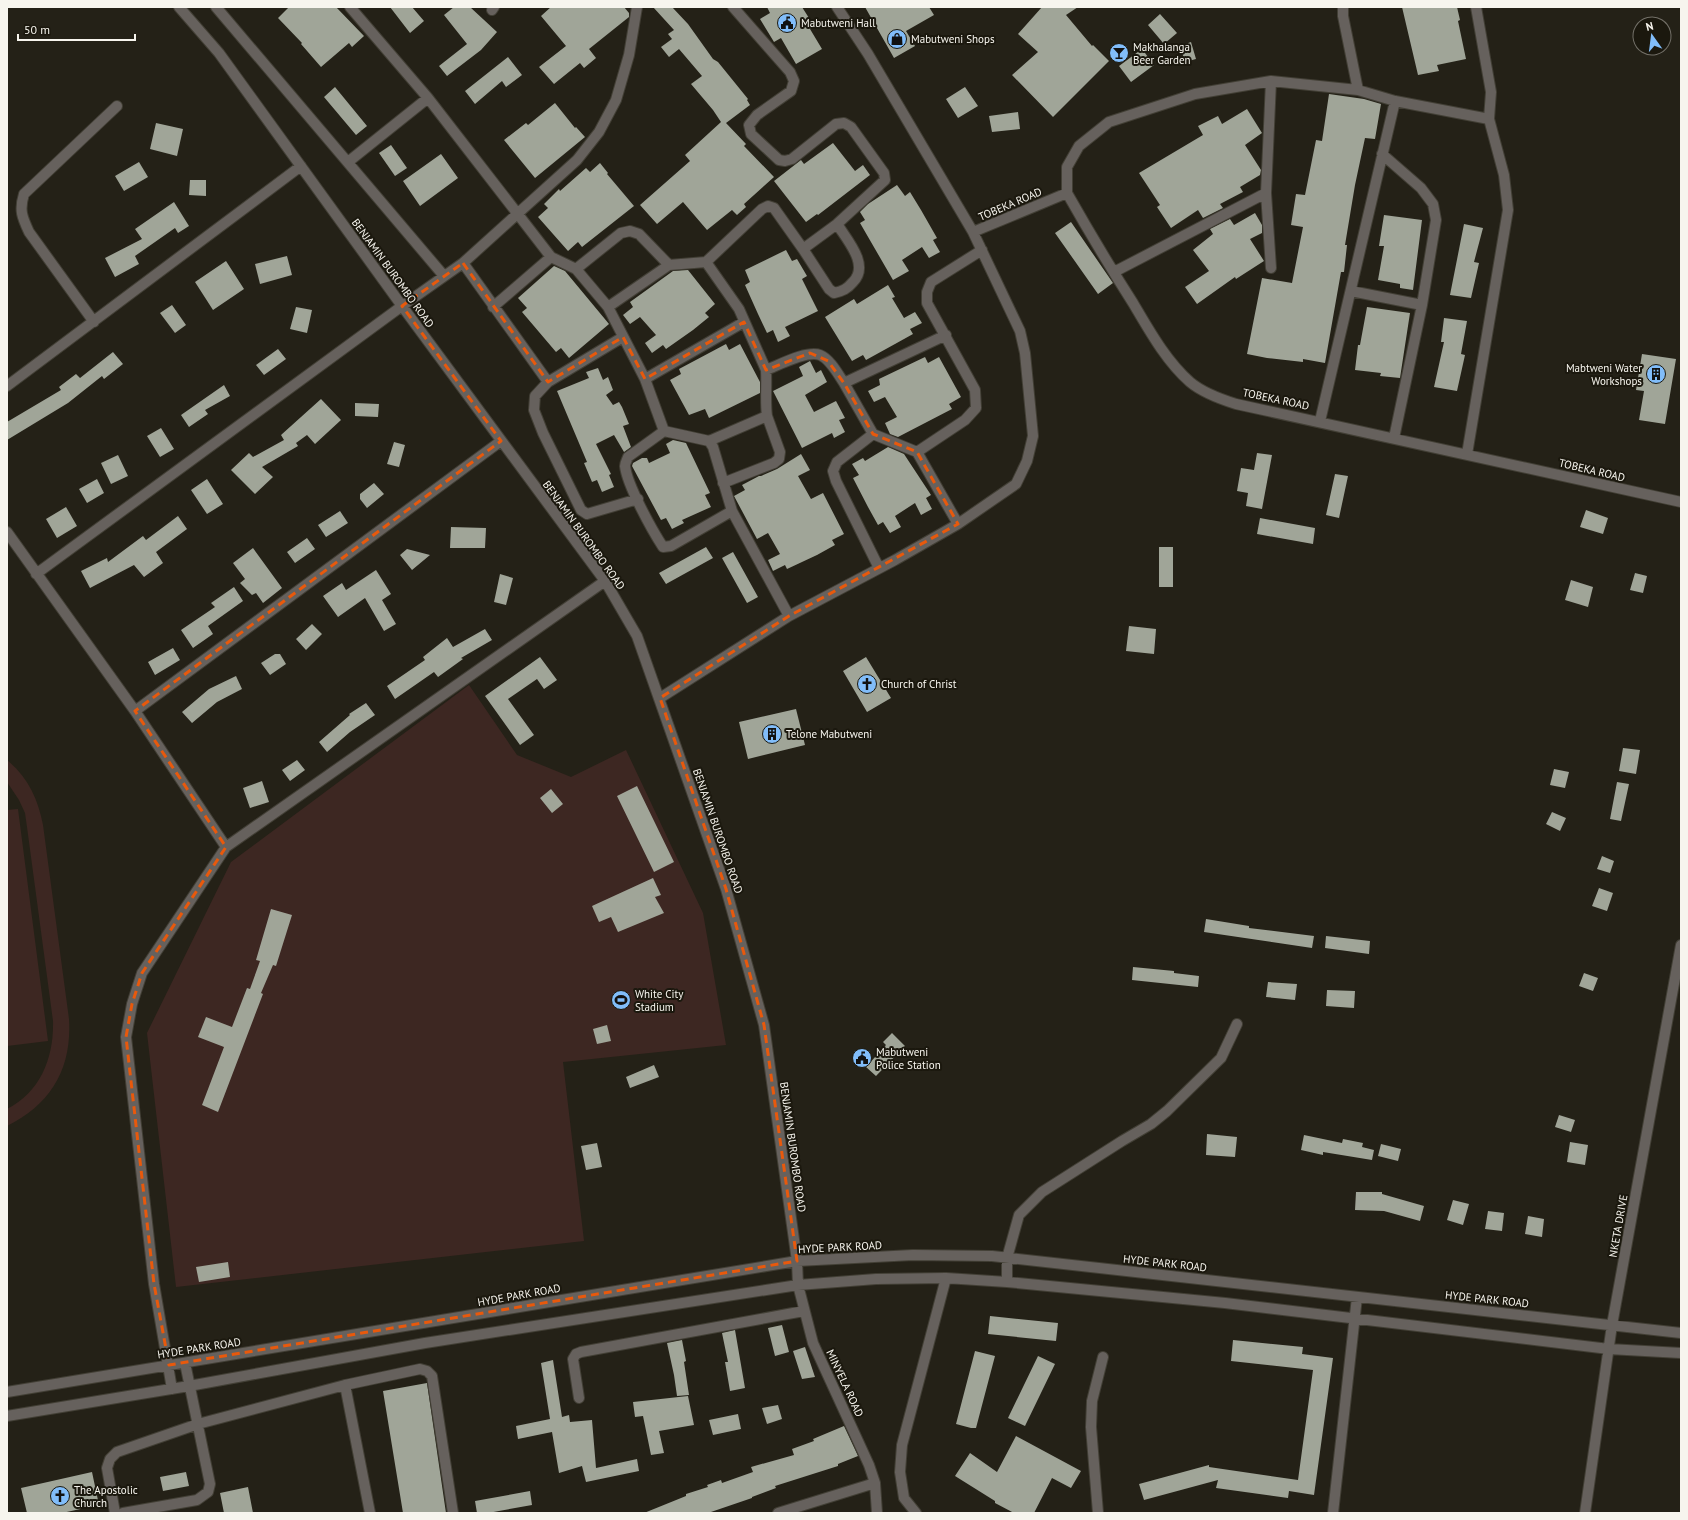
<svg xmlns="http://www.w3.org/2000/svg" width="1688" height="1520" font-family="'PT Sans',sans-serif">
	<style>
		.green { fill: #3d2722 }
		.building { fill: #a0a598 }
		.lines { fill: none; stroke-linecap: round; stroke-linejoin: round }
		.minor-casing { stroke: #423f35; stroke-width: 12 }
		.minor { stroke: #66615d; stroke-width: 10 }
		.marked { fill: none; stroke: #e8590c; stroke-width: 3; stroke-dasharray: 8 5; stroke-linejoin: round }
		.labels { text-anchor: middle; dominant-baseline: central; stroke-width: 4; stroke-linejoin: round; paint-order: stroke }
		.poi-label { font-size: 11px; fill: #f7f5ee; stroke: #1b180e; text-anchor: start }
		.street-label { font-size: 11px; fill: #f7f5ee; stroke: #1b180e }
	</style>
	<rect width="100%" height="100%" fill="#242117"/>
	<path class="green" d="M469,685L517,755L571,777L626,750L703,913L726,1045L563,1062L584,1241L176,1287L147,1033L231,862Z
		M7,760C28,777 38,799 43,825L69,1019C72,1069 51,1104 7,1126V1109C41,1092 54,1057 53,1021L27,827L25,813L19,800L7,782Z
		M18,809L48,1041L7,1046V810Z"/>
	<path class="building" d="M289,7H336L364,36L352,47L349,43L321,67L301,44L302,43L278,18Z
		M390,7H412L424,21L410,33Z
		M454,7H470L497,32L481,50L447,76L439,66L467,44L444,15Z
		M551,7H624L629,13V17L589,49L596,58L584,68L580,63L554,84L539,67L566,46L541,16Z
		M653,7H672L688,24L713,59L718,62L748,99L747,100L750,105L726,123L746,144L744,146L774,177L744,204L746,207L737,215L732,210L707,230L683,202L657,224L640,205L690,161L685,155L721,122L713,110L691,84L702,76L679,49L669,57L661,47L672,39L668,34L674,30Z
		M767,7H802L814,26L810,29L822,49L796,64L781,38L774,42L760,19L770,13Z
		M865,7H929L934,15L906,31L915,46L894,58Z
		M1042,7H1078L1066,15L1092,46L1093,45L1109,61L1053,117L1012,75L1038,52L1018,34Z
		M1402,7H1457L1460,20L1458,21L1466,59L1437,65L1439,71L1418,75Z
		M1160,14L1177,33L1164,44L1148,25Z
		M1191,42L1196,59L1185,62L1180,46Z
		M1142,49L1154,65L1131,82L1119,66Z
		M508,57L522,75L506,87L502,81L475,104L465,91Z
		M335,87L367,126L356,135L324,97Z
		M965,87L978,106L958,118L946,99Z
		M1329,94L1364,99L1381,104L1375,139L1365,138L1355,185L1345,245H1347L1344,272H1341L1325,363L1303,359V362L1267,358L1247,354L1262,278L1292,283L1303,227L1291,225L1296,194L1305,195L1316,140L1322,141Z
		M555,103L575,128L576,127L585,137L535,178L504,140L526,123L528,125Z
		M1247,109L1262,133L1245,145L1261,170L1260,175L1240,187L1243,192L1220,204L1223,208L1203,218L1198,210L1171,228L1157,207L1160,205L1139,173L1203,135L1198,126L1218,116L1222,124Z
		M1018,112L1020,129L992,132L989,116Z
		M156,123L183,129L177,156L150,149Z
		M833,143L855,171L863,165L870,175L818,215L817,214L806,222L774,181L801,160L804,164Z
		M391,145L407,168L395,176L379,153Z
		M441,154L458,178L420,206L403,181Z
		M139,162L148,177L124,191L115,176Z
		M600,163L608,173L607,174L634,206L582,247L578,242L568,251L538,217L548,208L544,204L559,189L560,191L586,168L590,172Z
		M190,180H206V196L189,195Z
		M897,185L905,196L910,192L921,210L937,238L933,240L940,252L929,258L922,247L902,260L909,271L893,280L860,223L865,220L860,212L868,204Z
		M174,202L189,226L178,233L175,228L135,256L139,264L115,277L105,258L142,239L135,229Z
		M1255,213L1262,225V233L1250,239L1264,261L1236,279L1235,277L1197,304L1185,287L1209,271L1193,250L1213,234L1210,229L1230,219L1234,225Z
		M1384,215L1422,220L1413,290L1400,288V284L1378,280L1384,246H1379Z
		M1071,222L1113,283L1098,294L1055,233Z
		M1464,224L1483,228L1474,262L1479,263L1471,298L1450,295Z
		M786,250L792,261L797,259L807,276L802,279L818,311L785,327L790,336L778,342L773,330L767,333L758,314L745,285L750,282L745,270Z
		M287,256L292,275L260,284L255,264Z
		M226,261L244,289L213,310L195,282Z
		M554,266L565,271L609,324L569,358L561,348L556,352L522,312L527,308L518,298Z
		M688,270L715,304L705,313L709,317L693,330L666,349L663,345L652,353L645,343L656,335L640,317L630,324L623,315L633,307L630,302L673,271Z
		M888,285L895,297L892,298L904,318L915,312L922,323L910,329L913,334L895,344L866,360L863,355L852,361L825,317L854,299L857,304Z
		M172,305L186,325L175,333L160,313Z
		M296,307L312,310L307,333L290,329Z
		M1367,307L1410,313L1400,378L1380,376L1381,373L1355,370L1358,345H1360Z
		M1444,318L1467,321L1461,354L1465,355L1457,391L1434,387L1444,342H1441Z
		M726,344L729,350L740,344L760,382V393L709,418L705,409L689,415L670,380L681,374L679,369Z
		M278,349L286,359L264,375L256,365Z
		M113,352L123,364L104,379L102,376L68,403L7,440V422L61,390L59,387L76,374L80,378Z
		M1642,354L1676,359L1665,424L1639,420L1644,391L1636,390Z
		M925,357L928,363L939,357L961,397L949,404L952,409L898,437L890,434L885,423L897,417L885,397L874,402L868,391L880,385L879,379Z
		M810,361L816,373L821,370L827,382L805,395L814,412L836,401L845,418L839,420L845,432L834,438L832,433L802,448L773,391L803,376L799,367Z
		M598,368L603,380L608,377L613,390L606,395L613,405L619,402L622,407L629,424L623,426L631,447L624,452L614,435L596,444L611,474L609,475L614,487L602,492L597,480L592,482L584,463L587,462L557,391L589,378L586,372Z
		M224,385L230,396L205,410L208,414L189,427L181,415Z
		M321,399L341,420L315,444L307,435L296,443L298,446L262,467L273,477L255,494L231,470L249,453L253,457L284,440L281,435Z
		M355,403L379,404L378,417L355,416Z
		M161,428L174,449L160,457L147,436Z
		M673,440L686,443L710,493L705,495L711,507L682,520L684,523L672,529L666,518L661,520L632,466L633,463L642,458H647L649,463L670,453L666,444Z
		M394,442L405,445L399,467L387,464Z
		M888,447L904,454L931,495L926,498L932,509L921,515L915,503L895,516L901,527L890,533L883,522L878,525L868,507L853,478L859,475L852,464L863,458L865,461Z
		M1257,453L1272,455L1262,509L1246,506L1248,493L1237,491L1241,468L1254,470Z
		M801,454L810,470L798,476L811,499L823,493L844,534L832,540L835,545L817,555L787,569L785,565L773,571L768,560L780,554L768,533L757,539L734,496L745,490L742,485L759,476H761L777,469Z
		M118,455L128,476L111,484L101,463Z
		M1335,474L1348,476L1339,518L1326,515Z
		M97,479L104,493L87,503L79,489Z
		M207,479L223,504L207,514L191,490Z
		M374,483L384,494L367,508L360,499V494Z
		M66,507L77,526L57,538L46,519Z
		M1586,510L1608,518L1603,534L1580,527Z
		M340,511L348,523L326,537L318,525Z
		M178,516L187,529L156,552L163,563L144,577L134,565L90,588L81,571L107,558L108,562L143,536L146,540Z
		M1260,518L1315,528L1313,544L1257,534Z
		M451,527L486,528L485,548H450Z
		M307,538L315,549L295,563L287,552Z
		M706,547L713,558L666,584L659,573Z
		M1159,547H1173V587H1159Z
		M253,548L282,588L263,603L256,593L252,595L240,583L245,579L233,563Z
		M407,549L430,555L412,570L400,555Z
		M733,552L758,597L747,603L722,558Z
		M376,570L391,594L382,600L396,624L384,631L365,598L338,617L323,596L342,583L346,590Z
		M1635,573L1647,576L1643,593L1630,590Z
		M500,574L513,578L506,605L494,602Z
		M1571,580L1593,587L1588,607L1565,600Z
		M234,587L243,601L208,626L213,634L193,648L181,630L215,607L211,603Z
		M312,624L322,634L306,650L296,639Z
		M1129,626L1156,629L1154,654L1126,651Z
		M485,629L492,640L461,658L463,659L438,677L434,672L395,699L387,686L425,660L423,657L447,638L453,647Z
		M173,648L180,660L155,675L148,662Z
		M275,654H280L286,664L270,675L261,663Z
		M540,657L557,680L544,689L537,679L508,699L534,735L520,745L485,696Z
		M866,657L891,698L867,712L843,671Z
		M236,676L242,689L217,702L192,723L182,712L209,689Z
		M366,703L375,715L350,732L327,752L319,742L350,715L349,714Z
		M796,709L805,745L748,759L739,722Z
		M1623,748L1640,750L1636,774L1619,771Z
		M297,760L305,770L290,781L282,770Z
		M1554,769L1569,772L1565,788L1550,785Z
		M262,781L269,802L250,808L243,788Z
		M1617,782L1629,784L1621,821L1610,819Z
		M637,786L674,862L654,872L617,796Z
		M551,789L563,804L552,813L540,798Z
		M1552,812L1566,818L1560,831L1546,824Z
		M1602,856L1614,861L1610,873L1597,869Z
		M653,878L661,895L655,897L664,913L618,932L611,917L599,922L592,906Z
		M1599,888L1613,893L1607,911L1592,906Z
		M271,909L292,915L276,966L273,965L261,993L263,994L218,1112L202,1105L224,1047L198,1037L206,1017L232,1027L247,988L250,989L260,961L256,960Z
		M1206,919L1249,926V928L1314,936L1312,948L1204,932Z
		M1326,936L1370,941L1369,954L1325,948Z
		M1133,967L1174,971V973L1199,976L1198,987L1132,980Z
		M1584,973L1598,978L1593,991L1579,986Z
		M1268,982L1297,984L1295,1000L1266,997Z
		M1327,990L1355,991L1354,1008L1326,1006Z
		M607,1025L611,1041L597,1044L593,1029Z
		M892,1033L905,1046L876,1076L866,1067L886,1045L883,1042Z
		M654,1065L659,1077L630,1088L626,1077Z
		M1559,1115L1575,1120L1571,1132L1555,1127Z
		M1207,1134L1237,1137L1235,1157L1206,1155Z
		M1304,1135L1342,1143L1343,1139L1363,1143L1362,1147L1374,1150L1372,1160L1323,1152V1155L1301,1150Z
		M1570,1142L1588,1145L1585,1165L1567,1162Z
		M597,1143L602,1167L586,1170L581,1146Z
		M1381,1144L1401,1149L1398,1161L1378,1156Z
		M1356,1192H1382V1194L1424,1206L1420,1221L1384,1211L1355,1210Z
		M1453,1200L1469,1204L1463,1225L1447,1220Z
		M1488,1211L1504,1213L1502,1231L1485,1229Z
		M1528,1216L1544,1219L1542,1237L1525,1234Z
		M228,1262L230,1277L199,1282L196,1267Z
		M990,1316L1058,1323L1056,1341L988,1334Z
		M782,1325L789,1352L775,1356L768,1328Z
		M735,1330L745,1388L730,1391L725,1362H728L722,1333Z
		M682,1340L686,1361L684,1362L689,1395L677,1396L674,1375L667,1343Z
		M1233,1340L1303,1347L1302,1354L1333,1358L1314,1495L1289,1491L1288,1498L1216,1488L1218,1480L1144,1500L1139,1484L1209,1465V1467L1298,1480L1313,1370L1231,1361Z
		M805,1347L815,1377L802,1379L793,1351Z
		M975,1351L995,1356L976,1428H971L956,1424Z
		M1038,1356L1055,1364L1025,1426L1008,1418Z
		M553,1360L562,1417L569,1415L570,1422L592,1420L596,1468L637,1459L639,1471L586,1482L582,1466L559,1473L552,1432L518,1439L516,1426L550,1419L541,1363Z
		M427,1383L446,1513H403L383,1391Z
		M688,1396L694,1425L659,1431L664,1453L651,1455L643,1416L635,1417L633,1402Z
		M778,1405L782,1419L767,1424L762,1408Z
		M738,1414L741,1429L713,1435L709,1420Z
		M844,1426L858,1456L838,1464V1466L775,1486L776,1488L752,1497V1498L708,1513H644L686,1496V1494L708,1487L707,1485L721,1480L722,1483L753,1472L751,1467L794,1455L792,1449L814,1441L813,1439Z
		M1016,1436L1081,1471L1071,1488L1052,1478L1034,1513H1014L995,1503V1501L955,1476L970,1453L997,1472Z
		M92,1472L99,1505L62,1513H27L21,1488Z
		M186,1472L189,1486L163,1491L160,1477Z
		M248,1487L253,1513H224L220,1493Z
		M530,1491L532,1505L488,1513H477L475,1501Z"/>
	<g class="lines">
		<g class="minor-casing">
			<path id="minor" d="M179,7L219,53L402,306L605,581L637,636L726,889L764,1025L797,1261L798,1285L813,1343L869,1465L875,1483L877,1513
				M216,7L444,276
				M350,7L428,98L551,257L576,269L608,307L645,379L664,431L709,441L713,447L732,511L789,616
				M1343,7V16L1358,90
				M1476,7L1491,92L1489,119
				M492,10L494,7
				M1271,81L1266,193L1271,268
				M1382,154L1421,188L1433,204L1436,220L1422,305
				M348,162L428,98
				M1067,193V167L1079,146L1109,122L1195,94L1271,81L1358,90L1395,101L1489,119L1504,175L1508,210L1467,454
				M973,232L1067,193C1088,230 1110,267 1133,303C1149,330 1166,361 1190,382C1203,393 1220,399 1236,404L1681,502
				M803,249L829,289L834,293C843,291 847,289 853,282C870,265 847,240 837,224
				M706,262L739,309L766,370C767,386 765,401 767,416L709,441
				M463,263L548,382
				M576,269L621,233L630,231L639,234L669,265
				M1114,272L1266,193
				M1351,291L1422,305L1394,438
				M493,307L551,257
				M608,307L669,265L706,262L762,209L768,206L774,208L803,249L837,224L885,180L884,173L851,127L844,123L836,124L792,159L785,161L779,160L751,134L749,125L757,115L791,91L794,81L790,72L733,7
				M94,322L29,232C22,217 19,210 24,194L117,106
				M623,337L548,382L535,396L534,410L543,433L581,510L587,514L638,499
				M766,370C779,365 807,350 820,355C830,359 838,374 844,383
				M645,379L744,322
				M7,386L301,166
				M1320,421L1395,101
				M664,431L628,457C627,460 625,463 625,466C627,485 652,530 663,547L671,546L732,511
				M873,434L917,452
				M723,483L774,463L779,459L780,452L767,416
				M958,524L917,452L965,420L976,408L975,390L927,303V292L931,282L982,250
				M7,532L135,711L226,847
				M879,568L836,481L833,471L837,462L873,434L844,383L946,335
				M36,574L402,306L463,263L577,160L599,132L616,100L629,55L637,7
				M660,698L789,616L895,560L958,524L1016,484L1027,461L1033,436L1025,353L1020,331L973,232L868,54L837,7
				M135,711L501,441
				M1007,1282V1258L1019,1215L1042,1192L1122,1141L1151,1124L1167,1111L1221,1058L1237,1024
				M345,1385L370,1513
				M172,1389L154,1284L126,1037L132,1004L142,973L226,847L605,581
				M7,1392L797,1261L913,1255L992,1256L1681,1333
				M579,1398L573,1359L576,1354L581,1352L804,1311
				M7,1416L189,1386L425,1343L798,1285L876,1279L946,1278L1007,1282L1225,1303L1609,1349L1681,1353
				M115,1513L107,1468L110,1459L117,1452L198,1424L345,1385L420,1369L427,1371L432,1376L453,1513
				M123,1513L197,1500L208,1492L210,1484L185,1363
				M778,1513L875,1483
				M916,1513L904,1498L900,1472L902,1445L946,1278
				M1098,1513L1091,1427L1092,1401L1103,1357
				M1333,1513L1357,1297
				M1585,1513L1612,1325L1681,945"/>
		</g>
		<use href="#minor" class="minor"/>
	</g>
	<path class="marked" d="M463,263L548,382L623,337L645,379L744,322L766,370L810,353L828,361L844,383L873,434L917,452L958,524L789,616L660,698L726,889L764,1025L797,1261L169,1365L154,1284L126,1037L132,1004L142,973L226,847L135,711L501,441L402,306Z"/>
	<defs>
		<g id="civic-disc" transform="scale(1)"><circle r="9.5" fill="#81bdfa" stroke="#1b180e"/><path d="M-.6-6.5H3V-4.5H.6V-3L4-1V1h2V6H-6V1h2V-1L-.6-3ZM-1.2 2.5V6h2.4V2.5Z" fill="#111"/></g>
		<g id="shop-disc" transform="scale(1)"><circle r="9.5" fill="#81bdfa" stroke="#1b180e"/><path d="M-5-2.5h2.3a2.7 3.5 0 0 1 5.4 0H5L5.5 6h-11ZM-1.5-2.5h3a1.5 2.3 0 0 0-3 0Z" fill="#111"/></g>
		<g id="bar-disc" transform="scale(1)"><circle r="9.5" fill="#81bdfa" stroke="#1b180e"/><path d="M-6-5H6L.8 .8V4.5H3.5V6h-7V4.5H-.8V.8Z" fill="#111"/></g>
		<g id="building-disc" transform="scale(1)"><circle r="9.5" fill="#81bdfa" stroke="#1b180e"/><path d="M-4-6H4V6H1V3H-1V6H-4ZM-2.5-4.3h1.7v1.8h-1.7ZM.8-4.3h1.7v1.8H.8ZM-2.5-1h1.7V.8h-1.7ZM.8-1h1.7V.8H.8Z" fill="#111"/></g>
		<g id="church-disc" transform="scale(1)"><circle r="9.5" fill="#81bdfa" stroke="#1b180e"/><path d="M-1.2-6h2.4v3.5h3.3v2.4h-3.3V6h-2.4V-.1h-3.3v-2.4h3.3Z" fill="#111"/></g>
		<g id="stadium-disc" transform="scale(1)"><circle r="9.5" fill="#81bdfa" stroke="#1b180e"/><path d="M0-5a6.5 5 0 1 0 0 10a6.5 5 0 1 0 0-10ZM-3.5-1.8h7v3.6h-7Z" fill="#111"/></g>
	</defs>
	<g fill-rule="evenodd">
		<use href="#civic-disc" x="787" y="23"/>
		<use href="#shop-disc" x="897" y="39"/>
		<use href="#bar-disc" x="1119" y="53"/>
		<use href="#building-disc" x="1656" y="374"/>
		<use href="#church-disc" x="867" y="684"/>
		<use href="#building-disc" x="772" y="734"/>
		<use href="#stadium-disc" x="621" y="1000"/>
		<use href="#civic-disc" x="862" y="1058"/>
		<use href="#church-disc" x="60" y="1496"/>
	</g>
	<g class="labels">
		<g class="poi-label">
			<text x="801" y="23">Mabutweni Hall</text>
			<text x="911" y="39">Mabutweni Shops</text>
			<text x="1133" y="47">Makhalanga<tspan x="1133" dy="13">Beer Garden</tspan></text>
			<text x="1642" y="368" text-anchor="end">Mabtweni Water<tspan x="1642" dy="13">Workshops</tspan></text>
			<text x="881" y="684">Church of Christ</text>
			<text x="786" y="734">Telone Mabutweni</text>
			<text x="635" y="994">White City<tspan x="635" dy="13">Stadium</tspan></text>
			<text x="876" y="1052">Mabutweni<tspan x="876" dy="13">Police Station</tspan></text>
			<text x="74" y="1490">The Apostolic<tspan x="74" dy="13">Church</tspan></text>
		</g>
		<g class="street-label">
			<text transform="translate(1010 204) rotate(-23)">TOBEKA ROAD</text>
			<text transform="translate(393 273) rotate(54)">BENJAMIN BUROMBO ROAD</text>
			<text transform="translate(1276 399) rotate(12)">TOBEKA ROAD</text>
			<text transform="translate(1592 470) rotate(13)">TOBEKA ROAD</text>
			<text transform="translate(584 535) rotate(54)">BENJAMIN BUROMBO ROAD</text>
			<text transform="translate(718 831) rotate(71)">BENJAMIN BUROMBO ROAD</text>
			<text transform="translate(793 1147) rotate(82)">BENJAMIN BUROMBO ROAD</text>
			<text transform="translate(1618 1226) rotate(-80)">NKETA DRIVE</text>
			<text transform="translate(840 1247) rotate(-3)">HYDE PARK ROAD</text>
			<text transform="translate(1165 1263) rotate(6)">HYDE PARK ROAD</text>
			<text transform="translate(519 1295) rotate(-10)">HYDE PARK ROAD</text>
			<text transform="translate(1487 1299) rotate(6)">HYDE PARK ROAD</text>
			<text transform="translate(199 1348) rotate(-9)">HYDE PARK ROAD</text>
			<text transform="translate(845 1383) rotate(65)">MINYELA ROAD</text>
		</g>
	</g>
	<rect width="1688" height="1520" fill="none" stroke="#f7f5ee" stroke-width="16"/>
	<g transform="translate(1652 36) rotate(346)"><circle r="19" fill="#1b180e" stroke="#737068"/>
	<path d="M0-3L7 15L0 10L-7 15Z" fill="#81bdfa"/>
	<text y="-6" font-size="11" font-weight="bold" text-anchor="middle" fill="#f7f5ee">N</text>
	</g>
	<path d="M18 34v6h117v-6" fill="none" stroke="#f7f5ee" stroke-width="2"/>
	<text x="24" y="34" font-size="12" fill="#f7f5ee" stroke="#1b180e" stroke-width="3" paint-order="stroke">50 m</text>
</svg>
